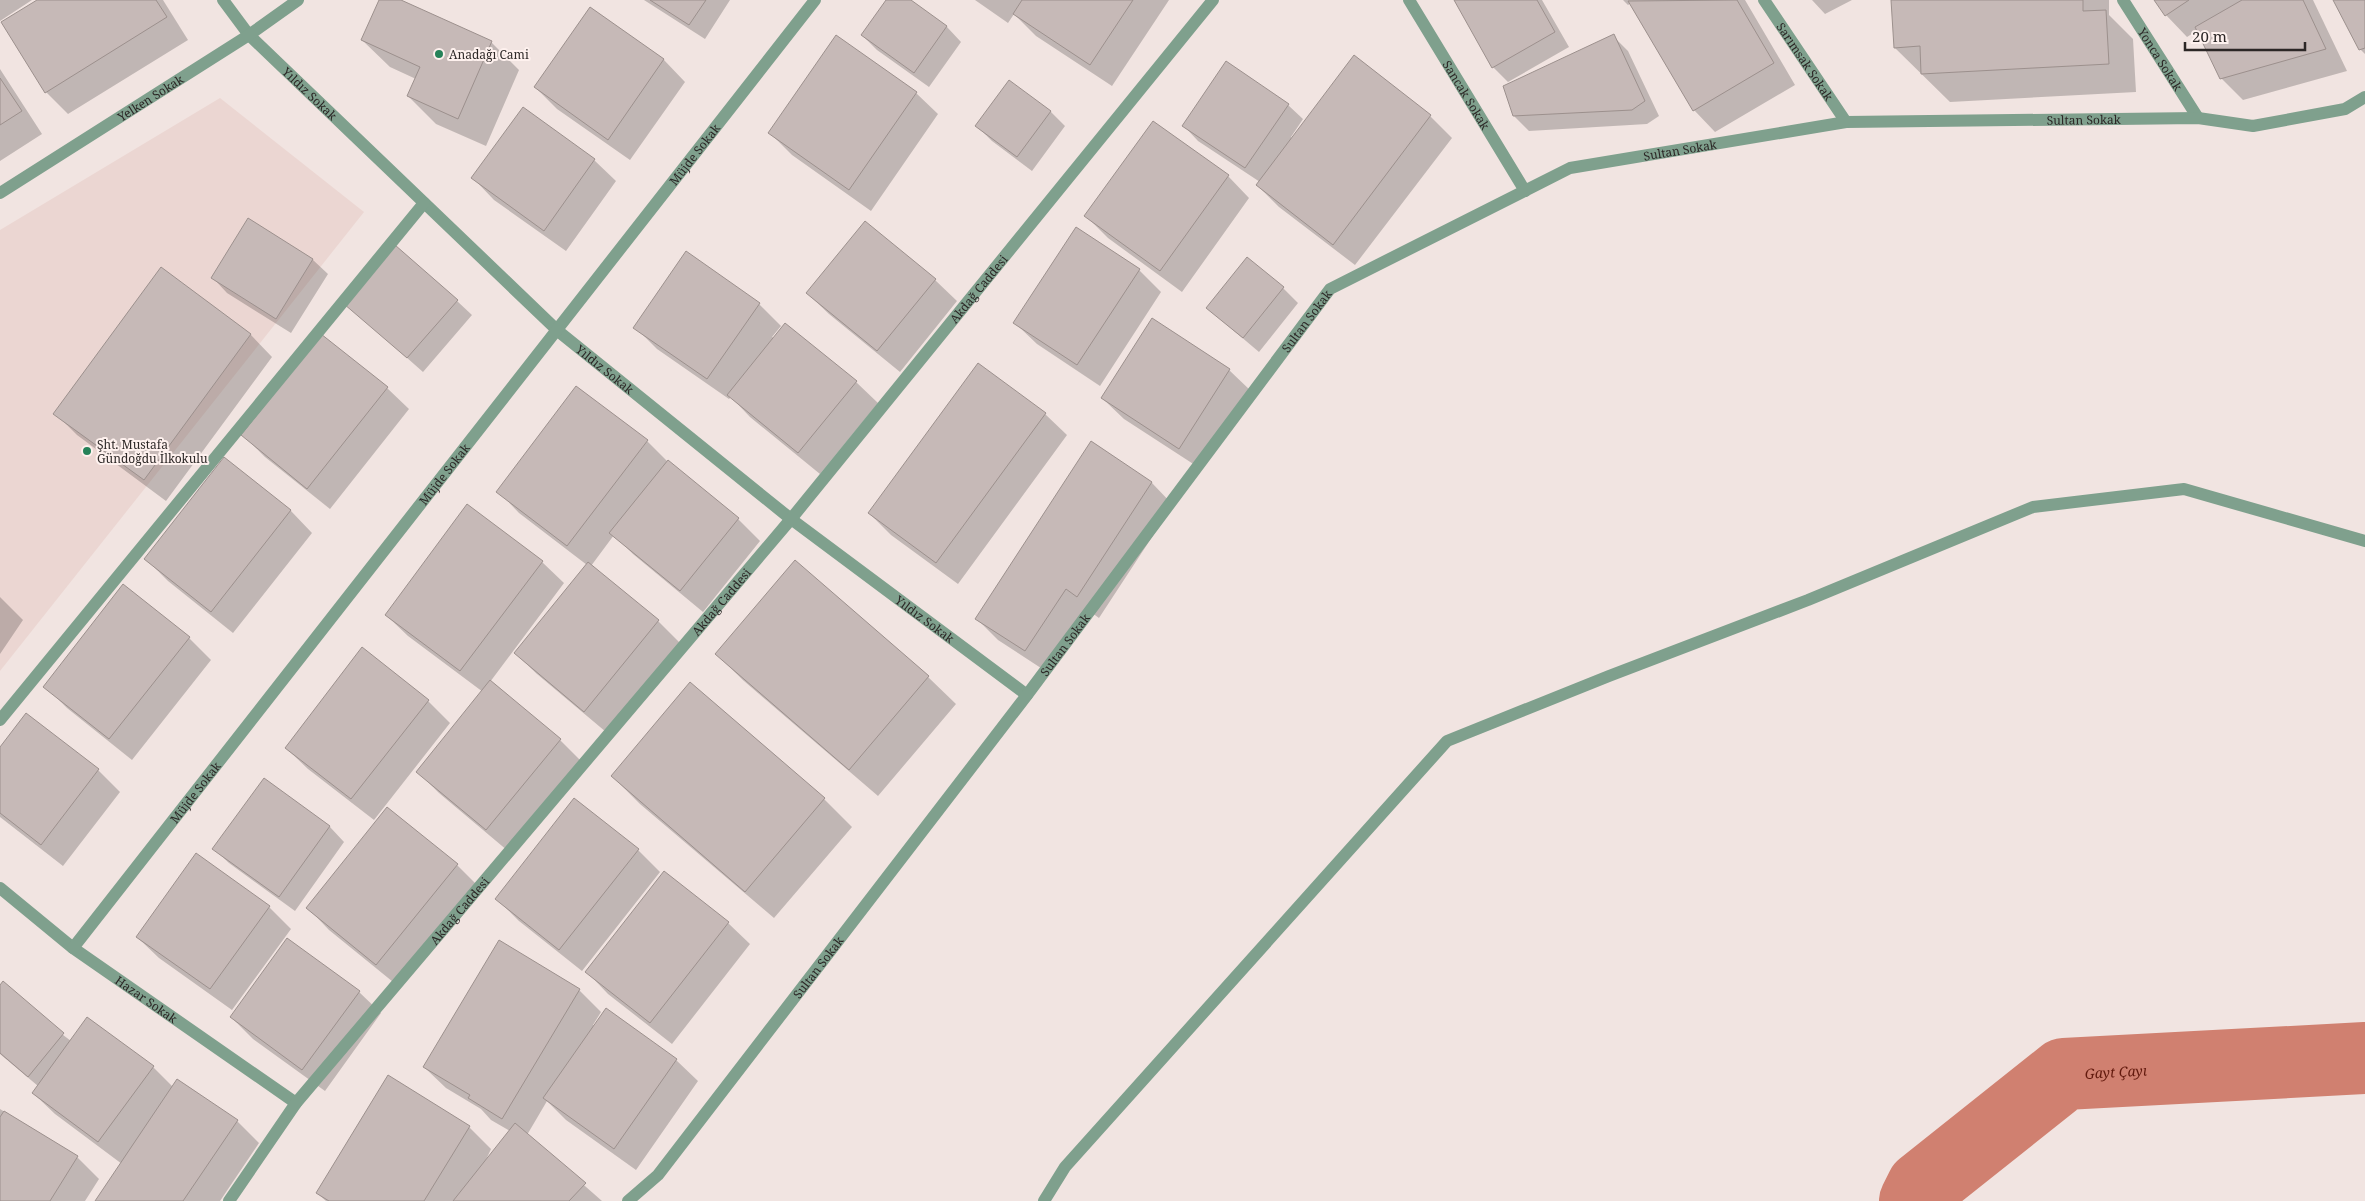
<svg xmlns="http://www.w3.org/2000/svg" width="2365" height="1201" font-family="'Noto Serif',serif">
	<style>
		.built { fill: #ebd6d2 }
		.shadow { fill: #0003 }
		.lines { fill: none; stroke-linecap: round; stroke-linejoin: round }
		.river { stroke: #d08070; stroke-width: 72 }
		.building { fill: #c6b9b7; stroke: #9c908d }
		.minor { stroke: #7fa08d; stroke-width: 12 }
		.poi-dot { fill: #268259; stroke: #fef1ee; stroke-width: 2 }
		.labels { text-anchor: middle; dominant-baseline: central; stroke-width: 4; stroke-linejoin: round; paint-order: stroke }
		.poi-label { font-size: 12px; fill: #2c2726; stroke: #fef1ee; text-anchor: start }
		.street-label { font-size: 12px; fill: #2c2726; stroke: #fef1ee }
		.water-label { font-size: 14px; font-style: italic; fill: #62190d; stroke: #fef1ee }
	</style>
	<rect width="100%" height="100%" fill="#f1e4e1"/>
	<path class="built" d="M220,98L364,212L0,671V230Z"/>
	<path class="shadow" d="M0,0H32L0,21Z
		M39,0H163L188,40L68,114L46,92Z
		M380,0H398L491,42L519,70L486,146L436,124L408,96L416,79L390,67L362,40Z
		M644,0H730L705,39Z
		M887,0H909L947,27L961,42L929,87L877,50L862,35Z
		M975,0H1169L1112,86L1036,36L1014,14L1008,23Z
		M1456,0H1542L1569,47L1508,82L1493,67Z
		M1623,0H1745L1795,85L1715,132L1694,110L1631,3L1628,5Z
		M1812,0H1852L1825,14Z
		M1892,0H2109V15L2133,39L2136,92L1950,102L1895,48Z
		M2156,0H2313L2347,71L2243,100L2221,78L2198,30L2187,37L2166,15Z
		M2334,0H2365V54L2360,49Z
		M591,8L664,60L685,82L630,160L557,109L535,87Z
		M1613,36L1628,51L1659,116L1647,124L1529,131L1514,116Z
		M0,69L42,134L0,161Z
		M1010,82L1051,112L1065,126L1032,171L992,141L977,126Z
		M916,93L938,114L871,211L792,155L770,133Z
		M1288,105L1303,119L1291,137L1292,139L1430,116L1452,138L1355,265L1279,207L1257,185L1260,182L1198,141L1184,126Z
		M594,160L616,181L566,251L494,200L473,178Z
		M1228,176L1249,198L1182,292L1108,238L1086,216Z
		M249,220L313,260L328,274L291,333L227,293L213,278Z
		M1076,229L1139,270L1161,292L1100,386L1037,344L1015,323Z
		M161,269L251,335L272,357L166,501L77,435L55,413Z
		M935,280L957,301L900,372L829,314L807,293Z
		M1283,288L1298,303L1259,352L1207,308Z
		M457,301L472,315L423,372L346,304Z
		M759,304L781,326L772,337L856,382L878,403L820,474L750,417L731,397L729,399L657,349L635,327Z
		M1229,370L1251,391L1201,469L1124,419L1102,398Z
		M387,388L409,409L330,509L265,457L243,435Z
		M1045,414L1067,435L958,584L891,535L869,513Z
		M647,441L668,462L738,519L760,541L703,612L633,554L614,535L591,566L658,621L680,643L606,732L537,674L515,653L587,565L519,513L498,491Z
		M1091,443L1152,483L1173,505L1099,618L1088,610L1047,672L998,640L976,618Z
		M225,459L291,511L312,533L233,633L168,581L146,559Z
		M542,562L564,583L490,682L560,740L582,762L508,851L439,793L417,771L483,692L408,636L386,615Z
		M123,586L189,638L211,660L132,760L67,708L45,686Z
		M0,597L23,620L0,654Z
		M716,654L928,677L956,704L878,796L744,681Z
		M691,684L824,799L852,827L774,918L640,804L612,776Z
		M428,701L450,723L374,820L308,769L286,748Z
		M0,749L98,770L120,792L63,866L0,817Z
		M264,779L330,827L344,842L295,911L229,863L214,849Z
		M575,800L638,850L660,872L582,971L519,921L497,899Z
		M388,809L457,865L479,887L398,986L329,930L308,908Z
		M269,907L291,929L232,1010L159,958L137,937Z
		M728,923L750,944L672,1044L608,994L587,972Z
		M499,942L579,990L601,1012L593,1025L676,1060L698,1081L636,1170L566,1120L547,1101L527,1135L602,1201H326L317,1193L469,1127L491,1149L484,1164L510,1131L491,1120L481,1109L446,1088L424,1067Z
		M0,987L71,1041L153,1067L173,1087L237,1121L259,1143L220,1201H97L122,1164L55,1114L33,1093L38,1086L0,1054Z
		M359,992L381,1013L325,1091L253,1039L231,1017Z
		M0,1109L77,1157L99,1179L85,1201H0Z"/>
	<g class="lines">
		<path class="river" id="s1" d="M1915,1201L1922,1187L2064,1074L2365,1058"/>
	</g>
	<path class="building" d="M37,0H156L167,17L45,93L1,22Z
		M379,0H401L492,41L458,119L407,96L420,67L361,40Z
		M650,0H706L689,25Z
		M886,0H911L947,26L914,73L861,35Z
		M1022,0H1133L1090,65L1013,14Z
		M1454,0H1537L1555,32L1492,68Z
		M1737,0L1774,63L1693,111L1628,1Z
		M1891,0H2083V11L2106,10L2109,64L1921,74L1920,46L1894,48Z
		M2154,0H2189L2165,16Z
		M2242,0H2303L2326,49L2220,79L2195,27Z
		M2333,0H2365V48L2359,50Z
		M590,7L664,59L608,140L534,87Z
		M1614,34L1645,101L1632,110L1513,116L1503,86Z
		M836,35L917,92L849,190L768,133Z
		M1354,55L1431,115L1333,245L1256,185Z
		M1226,61L1289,104L1245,168L1182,126Z
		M0,78L22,111L0,125Z
		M1009,80L1051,111L1017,157L975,126Z
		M523,107L595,159L544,231L471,178Z
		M1153,121L1229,175L1160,271L1084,216Z
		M248,218L313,259L276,319L211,278Z
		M865,221L936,279L877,351L806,293Z
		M1076,227L1140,269L1077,365L1013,323Z
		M395,245L458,300L407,358L344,304Z
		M686,251L760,303L707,379L633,328Z
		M1247,257L1284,287L1243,338L1206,308Z
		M161,267L251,334L144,480L53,414Z
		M1152,318L1230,369L1179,449L1101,398Z
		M785,323L857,381L798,453L727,395Z
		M321,334L388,387L307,489L241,435Z
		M978,363L1046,413L936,563L868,513Z
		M576,386L648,440L567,546L496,492Z
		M1091,441L1152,482L1077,597L1066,589L1025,651L975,619Z
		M224,457L291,510L211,612L144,559Z
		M668,460L739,518L680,591L609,533Z
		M467,504L543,561L460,671L385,615Z
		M795,560L929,676L849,770L715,654Z
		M588,562L659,620L584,712L514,653Z
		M123,584L190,637L109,739L43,687Z
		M362,647L429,700L351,799L285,748Z
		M490,680L561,739L486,830L416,772Z
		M690,682L825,798L745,892L611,776Z
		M26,713L99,769L41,845L0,813V747Z
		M264,778L330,826L279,897L212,849Z
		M574,798L639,849L559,950L495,899Z
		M387,807L458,864L376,965L306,908Z
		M196,853L270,906L210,989L136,937Z
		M664,871L729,922L650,1023L585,972Z
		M287,938L360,991L302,1070L230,1017Z
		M499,940L580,989L502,1119L468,1098L470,1095L423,1067Z
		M3,981L64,1033L28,1077L0,1053V985Z
		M606,1008L677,1059L614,1149L543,1098Z
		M87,1017L154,1066L98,1142L32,1093Z
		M388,1075L470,1126L424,1201H329L316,1193Z
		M177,1079L238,1120L183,1201H95Z
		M4,1111L78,1156L50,1201H0V1117Z
		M515,1123L586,1183L569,1201H453Z"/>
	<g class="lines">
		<g class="minor">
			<path id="s2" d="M223,0L249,35L558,331L791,519L1027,695"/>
			<path id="s3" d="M1409,0L1525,191"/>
			<path id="s4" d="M1764,0L1846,122"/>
			<path id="s5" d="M2123,0L2198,118"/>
			<path id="s6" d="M0,193L249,35L298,0"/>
			<path d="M0,720L424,203"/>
			<path id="s7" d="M0,888L73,948L296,1103"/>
			<path id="s8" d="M73,948L815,0"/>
			<path id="s9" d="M229,1201L296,1103L791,519L1213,0"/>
			<path id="s10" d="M628,1201L658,1175L1027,695L1330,289L1570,168L1846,122L2198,118L2253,126L2345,109L2365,97"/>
			<path d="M1044,1201L1065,1167L1447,741L1609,676L1808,600L2033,507L2184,489L2365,541"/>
		</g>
	</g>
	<g class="poi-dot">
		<circle cx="439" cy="54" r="5"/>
		<circle cx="87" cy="451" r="5"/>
	</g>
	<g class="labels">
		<g class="poi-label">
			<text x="449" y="54">Anadağı Cami</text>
			<text x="97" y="444">Şht. Mustafa<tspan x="97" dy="14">Gündoğdu İlkokulu</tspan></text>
		</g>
		<g class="street-label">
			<text stroke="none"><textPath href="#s5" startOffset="70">Yonca Sokak</textPath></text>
			<text stroke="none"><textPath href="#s4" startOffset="74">Sarımsak Sokak</textPath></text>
			<text stroke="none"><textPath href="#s2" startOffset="128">Yıldız Sokak</textPath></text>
			<text stroke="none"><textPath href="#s3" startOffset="111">Sancak Sokak</textPath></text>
			<text stroke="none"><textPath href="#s6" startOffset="178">Yelken Sokak</textPath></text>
			<text stroke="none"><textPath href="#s10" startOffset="1938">Sultan Sokak</textPath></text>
			<text stroke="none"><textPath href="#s10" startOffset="1532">Sultan Sokak</textPath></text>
			<text stroke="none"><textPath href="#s8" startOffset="1008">Müjde Sokak</textPath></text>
			<text stroke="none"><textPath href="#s9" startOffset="1181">Akdağ Caddesi</textPath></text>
			<text stroke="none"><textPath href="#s10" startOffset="1112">Sultan Sokak</textPath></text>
			<text stroke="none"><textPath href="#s2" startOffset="532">Yıldız Sokak</textPath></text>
			<text stroke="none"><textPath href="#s8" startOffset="602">Müjde Sokak</textPath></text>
			<text stroke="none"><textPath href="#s9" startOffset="776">Akdağ Caddesi</textPath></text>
			<text stroke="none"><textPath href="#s2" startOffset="938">Yıldız Sokak</textPath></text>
			<text stroke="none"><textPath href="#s10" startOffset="708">Sultan Sokak</textPath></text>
			<text stroke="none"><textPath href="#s8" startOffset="198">Müjde Sokak</textPath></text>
			<text stroke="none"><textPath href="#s9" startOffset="371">Akdağ Caddesi</textPath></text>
			<text stroke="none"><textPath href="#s10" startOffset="302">Sultan Sokak</textPath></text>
			<text stroke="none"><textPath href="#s7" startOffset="184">Hazar Sokak</textPath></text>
		</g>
		<g class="water-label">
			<text stroke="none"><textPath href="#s1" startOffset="249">Gayt Çayı</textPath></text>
		</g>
	</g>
	<path d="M2185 42v8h120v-8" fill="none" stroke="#2c2726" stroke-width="2.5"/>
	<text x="2192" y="42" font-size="15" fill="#2c2726" stroke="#fef1ee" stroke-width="4" paint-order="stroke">20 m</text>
</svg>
